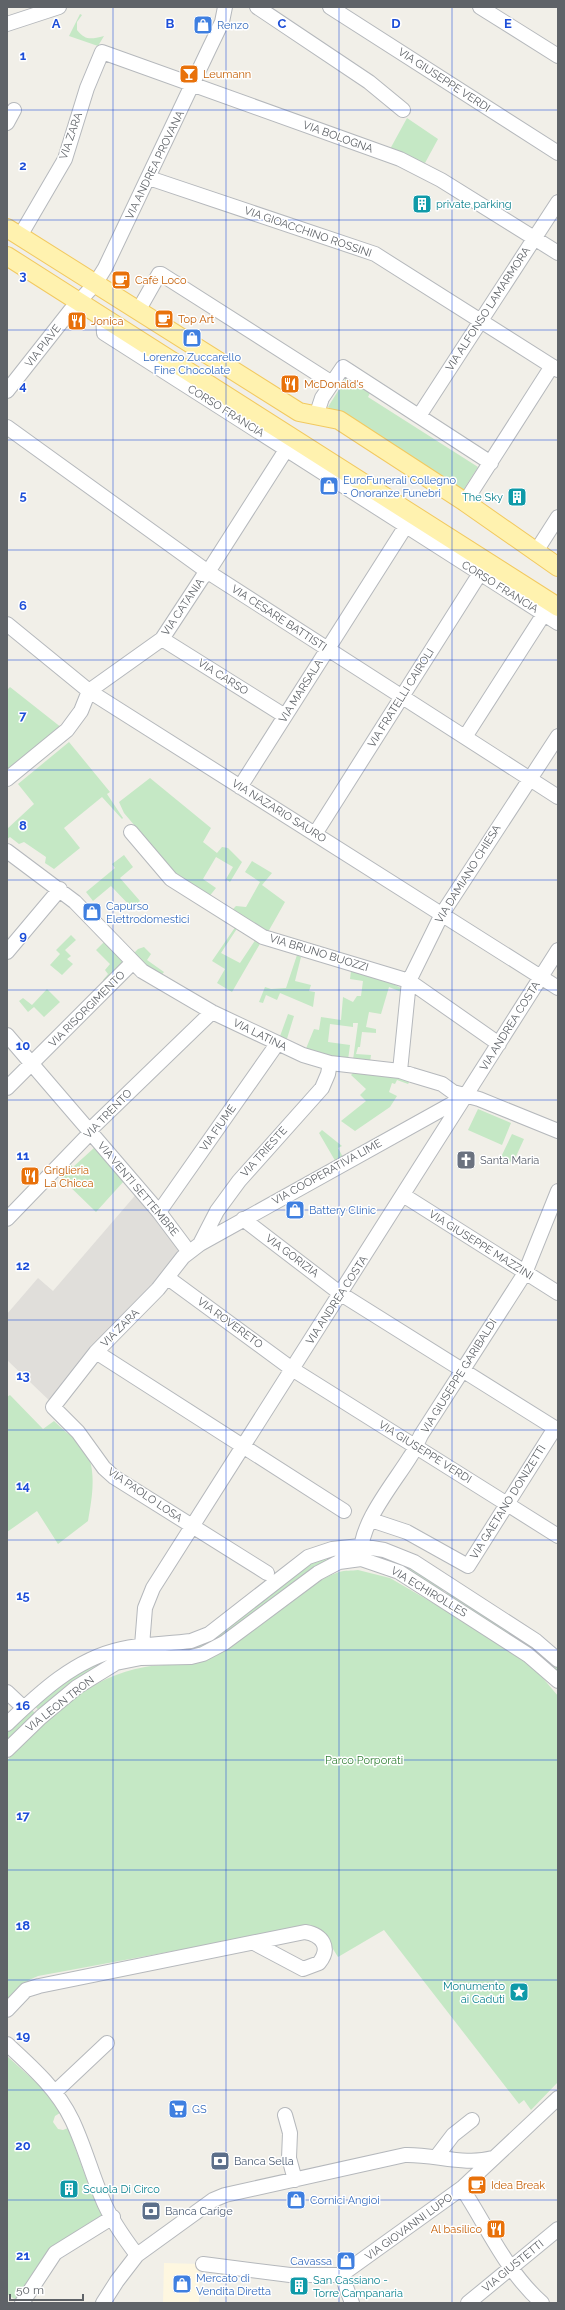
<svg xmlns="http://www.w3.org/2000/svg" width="565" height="2310" font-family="Raleway,sans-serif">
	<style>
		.commercial { fill: #fef7e0 }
		.industrial { fill: #e0deda }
		.green { fill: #c5e8c5 }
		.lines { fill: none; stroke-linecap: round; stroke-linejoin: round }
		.minor-casing { stroke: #b5b8bc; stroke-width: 16 }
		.major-casing { stroke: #f2c960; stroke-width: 20 }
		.minor { stroke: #fff; stroke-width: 14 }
		.major { stroke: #fff2af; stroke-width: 18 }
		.grid { fill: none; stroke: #1d4ed8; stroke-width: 1; stroke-opacity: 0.55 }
		.labels { text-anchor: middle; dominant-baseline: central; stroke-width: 3; stroke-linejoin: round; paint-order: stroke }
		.shop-label { font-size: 11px; fill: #366cbe; stroke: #fff; text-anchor: start }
		.food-label { font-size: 11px; fill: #c56008; stroke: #fff; text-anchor: start }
		.street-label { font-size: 11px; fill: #5f6368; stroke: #fff }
		.culture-label { font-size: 11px; fill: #0d838f; stroke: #fff; text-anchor: start }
		.worship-label { font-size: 11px; fill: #5b616d; stroke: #fff; text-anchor: start }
		.park-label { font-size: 11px; fill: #348238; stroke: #fff }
		.service-label { font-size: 11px; fill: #4e5e75; stroke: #fff; text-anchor: start }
		.grid-label { font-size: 13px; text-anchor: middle; font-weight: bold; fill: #1d4ed8; stroke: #fff; stroke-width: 3; stroke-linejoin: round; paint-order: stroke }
	</style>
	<rect width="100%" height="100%" fill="#f1efe8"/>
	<path class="commercial" d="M164,2263L200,2264L199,2303H163Z"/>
	<path class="industrial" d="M139,1191L188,1252L53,1404L7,1360V1314L38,1278L53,1291Z"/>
	<path class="green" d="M80,14L82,15L77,22V30C86,41 91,39 104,36L98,46L69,36Z
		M407,118L438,139L425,163L389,151Z
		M348,375L371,391L368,397L478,467L462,492L328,407Z
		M10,687L62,728L7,775V690Z
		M69,742L110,792L107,794L123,818L122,819L102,797L64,828L80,848L54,869L45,863L46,857L24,842L19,844L10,837L7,839V829L34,804L18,784Z
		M150,778L211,828L203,842L217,853L222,847L228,848L242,862L230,882L226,879L233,867L216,857L203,879L216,888L208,898L183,883L124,813L119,802Z
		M124,855L133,867L120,878L140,901L132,908L111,886L93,901L86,892L115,868L112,864Z
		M252,861L272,873L262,885L285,902L268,932L230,912L236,906L246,907L260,882L245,872Z
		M236,926L238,927L221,953L240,963L256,939L261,942L232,992L217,983L225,969L212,961Z
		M71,935L76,940L65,950L71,956L67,959L73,964L62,975L50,965L60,954L56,950Z
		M105,941L126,964L107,984L103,980L108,974L105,970L110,964L96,950Z
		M144,947L151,954L147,960L164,972L159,978L131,956L138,949Z
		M297,955L301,957L295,981L311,985L309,991L315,992L313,1007L280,993L277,1000L266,995L263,1003L259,1002L265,987L271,989L286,988Z
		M351,971L391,983L405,990L404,993L389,987L381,1014L369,1012L366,1027L376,1029V1033L362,1032L360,1047H358L356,1054L371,1055L370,1062L353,1060L358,1023H353V1027L330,1024L328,1042L350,1045L348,1060L305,1051L314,1029L319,1030L321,1017L341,1020L343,997L353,1002L357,996H361L363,981L350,979Z
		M47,989L60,1002L44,1017L34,1007L28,1012L19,1001L23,998L32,1005Z
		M288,1014L294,1016L286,1042L279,1039Z
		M353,1073L372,1075V1073L411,1080L408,1084L397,1080L395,1084L392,1083L389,1092L397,1096L390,1107L355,1131L341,1121L366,1101L360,1095L366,1089L351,1075Z
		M478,1109L511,1123L502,1145L468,1130Z
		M322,1130L342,1146L338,1148L344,1159L337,1164L319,1133Z
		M512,1134L524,1139L513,1163L501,1157Z
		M94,1148L124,1181L96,1212L59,1176L70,1164L73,1167Z
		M10,1395L43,1429L54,1421C62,1429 71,1436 80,1443C99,1462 92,1498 88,1521L58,1544L37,1511L7,1532V1397Z
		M341,1552L343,1559L209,1647L166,1654V1647L190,1645L310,1562Z
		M387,1554L446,1585L442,1592L385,1561Z
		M358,1570L390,1578L464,1621L532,1665L558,1696V2082L531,2110L524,2100L519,2104L384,1930L338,1957L323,1933L304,1927L38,1976L29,1980L8,1999L7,1998V1761C37,1720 93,1675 145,1667C169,1663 198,1667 219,1654C245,1638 270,1617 295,1598C309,1588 323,1577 339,1572C345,1570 352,1571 358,1570Z
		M450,1588L558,1663V1674L446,1594Z
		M119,1653L40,1712L35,1706L81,1670Z
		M31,1709L37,1715L7,1744V1733Z
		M7,2056L49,2094L60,2113L55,2116L53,2122L58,2129L63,2130L68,2128L92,2194L104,2218L48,2255L20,2303L7,2294Z"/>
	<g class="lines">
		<g class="minor-casing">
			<path id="minor" d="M257,7L369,82L403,110
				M330,7L558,153
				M480,7L558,56
				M7,24L59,7
				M7,123L14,110
				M149,178L375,254L558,370
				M20,236L65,159L87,88L102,52L400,159L441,180L558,253
				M142,304L159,274H161L332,383
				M103,317L104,333L558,623
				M7,391L70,311L95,284L105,268L209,49L222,22L225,7
				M316,416L322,398L343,367L491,463
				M419,416L558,202
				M7,427L208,572L558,797
				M465,502L552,366
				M535,553L558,517
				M7,624L89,691L558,988
				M162,639L285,716
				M465,737L549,606
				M7,779L67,730L81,711L89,691L162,639L202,578L208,572L291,442
				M240,787L411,518
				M131,832L171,879L263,937L409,981L499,1044
				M315,834L484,567
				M7,851L75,902L142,971L212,1012L303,1055L330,1063L400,1071L412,1075L442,1084L453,1092L479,1099L558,1131
				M7,952L60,889
				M7,1035L159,1212L189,1252
				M400,1071L409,981L442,914L558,736
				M7,1088L132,963
				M403,1195L558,1293
				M159,1212L277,1044
				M7,1219L90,1133L93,1127L212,1012
				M243,1219L341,1294L558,1430
				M200,1244L217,1211L239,1181L322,1088L328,1074L330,1063
				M168,1278L292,1369L558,1536
				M96,1352L344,1511
				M371,1520L407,1532L468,1566L555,1428
				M361,1555C359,1524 394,1483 410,1457C415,1450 417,1443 421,1435L525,1273L558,1191
				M267,1573L114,1477L104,1468L78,1432L53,1407L96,1352L158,1289L183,1257L200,1244L466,1096
				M141,1658L145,1608L153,1588L558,950
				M7,1692L24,1708
				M7,1724C39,1693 75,1659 121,1649C144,1644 167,1644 191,1641L209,1634L308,1557L332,1549L360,1546L384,1550L414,1562L536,1641L558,1660
				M7,1750L41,1717L77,1687L116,1663L141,1658L191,1657L203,1654L224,1643L318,1573L339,1562L361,1559L399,1572L528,1655L558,1681
				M7,2010L26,1990L39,1986L305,1932C323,1935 331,1948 319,1963L303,1969L254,1943
				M7,2044C32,2067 57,2089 72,2120C84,2145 91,2172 102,2198C110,2218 124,2238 137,2255
				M55,2092L107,2043
				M285,2115L290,2133L289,2158L295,2180
				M437,2156L453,2135L472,2120
				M462,2188C488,2228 506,2271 542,2303
				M203,2264L290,2275H341L462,2188L558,2098
				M345,2284L352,2303
				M22,2303L55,2253L113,2217
				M103,2303L117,2281L137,2255L213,2200L225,2195L405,2155C434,2154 465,2166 493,2158
				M468,2303L558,2229"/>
		</g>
		<g class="major-casing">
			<path id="major" d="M7,228L299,412L339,420L465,502L558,567
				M7,256L558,607"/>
		</g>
		<use href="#minor" class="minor"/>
		<use href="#major" class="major"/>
	</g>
	<path class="grid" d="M113,7V2303M226,7V2303M339,7V2303M452,7V2303M7,110H558M7,220H558M7,330H558M7,440H558M7,550H558M7,660H558M7,770H558M7,880H558M7,990H558M7,1100H558M7,1210H558M7,1320H558M7,1430H558M7,1540H558M7,1650H558M7,1760H558M7,1870H558M7,1980H558M7,2090H558M7,2200H558"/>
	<defs>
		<g id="shop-square" transform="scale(1)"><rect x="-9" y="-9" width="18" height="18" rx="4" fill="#3f7fe0" stroke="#fff"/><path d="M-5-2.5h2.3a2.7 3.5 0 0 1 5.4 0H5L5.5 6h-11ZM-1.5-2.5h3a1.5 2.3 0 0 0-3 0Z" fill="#fff"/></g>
		<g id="bar-square" transform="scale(1)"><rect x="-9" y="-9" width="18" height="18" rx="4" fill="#e8710a" stroke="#fff"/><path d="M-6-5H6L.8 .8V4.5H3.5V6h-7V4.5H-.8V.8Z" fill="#fff"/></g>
		<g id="building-square" transform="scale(1)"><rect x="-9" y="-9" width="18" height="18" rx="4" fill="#0f9aa8" stroke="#fff"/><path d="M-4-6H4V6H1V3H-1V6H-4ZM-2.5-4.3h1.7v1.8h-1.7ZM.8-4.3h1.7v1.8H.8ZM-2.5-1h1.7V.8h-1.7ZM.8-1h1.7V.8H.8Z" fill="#fff"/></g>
		<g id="cafe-square" transform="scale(1)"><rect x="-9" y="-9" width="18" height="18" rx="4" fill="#e8710a" stroke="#fff"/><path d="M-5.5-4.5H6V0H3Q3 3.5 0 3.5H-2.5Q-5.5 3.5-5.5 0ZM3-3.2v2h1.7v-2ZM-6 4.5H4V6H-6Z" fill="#fff"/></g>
		<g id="restaurant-square" transform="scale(1)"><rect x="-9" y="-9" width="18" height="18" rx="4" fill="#e8710a" stroke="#fff"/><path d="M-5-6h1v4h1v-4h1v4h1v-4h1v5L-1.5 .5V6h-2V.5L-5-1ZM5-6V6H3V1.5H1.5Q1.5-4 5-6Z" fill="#fff"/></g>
		<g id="church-square" transform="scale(1)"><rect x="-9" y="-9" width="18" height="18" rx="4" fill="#6b7280" stroke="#fff"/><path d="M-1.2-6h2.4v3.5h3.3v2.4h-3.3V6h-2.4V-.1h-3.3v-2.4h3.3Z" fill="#fff"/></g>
		<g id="sight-square" transform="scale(1)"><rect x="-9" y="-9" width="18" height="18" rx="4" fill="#0f9aa8" stroke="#fff"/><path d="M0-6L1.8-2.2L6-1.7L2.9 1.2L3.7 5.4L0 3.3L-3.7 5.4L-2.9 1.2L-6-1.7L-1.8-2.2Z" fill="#fff"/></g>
		<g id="supermarket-square" transform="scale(1)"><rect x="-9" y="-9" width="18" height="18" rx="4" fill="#3f7fe0" stroke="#fff"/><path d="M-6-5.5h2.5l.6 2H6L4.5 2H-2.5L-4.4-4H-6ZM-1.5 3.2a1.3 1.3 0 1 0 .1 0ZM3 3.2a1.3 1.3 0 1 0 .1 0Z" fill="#fff"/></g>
		<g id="bank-square" transform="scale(1)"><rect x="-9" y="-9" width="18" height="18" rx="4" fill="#5c6f8a" stroke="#fff"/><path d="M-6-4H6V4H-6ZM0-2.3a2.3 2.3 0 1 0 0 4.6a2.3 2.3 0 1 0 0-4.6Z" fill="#fff"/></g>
	</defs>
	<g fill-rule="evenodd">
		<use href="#shop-square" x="203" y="25"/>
		<use href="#bar-square" x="189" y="74"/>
		<use href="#building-square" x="422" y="204"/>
		<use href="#cafe-square" x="121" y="280"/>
		<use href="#cafe-square" x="164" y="319"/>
		<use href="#restaurant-square" x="77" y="321"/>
		<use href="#shop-square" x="192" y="338"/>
		<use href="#restaurant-square" x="290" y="384"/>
		<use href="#shop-square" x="329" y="486"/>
		<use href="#building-square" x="517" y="497"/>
		<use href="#shop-square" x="92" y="912"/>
		<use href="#church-square" x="466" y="1160"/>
		<use href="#restaurant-square" x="30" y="1176"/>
		<use href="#shop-square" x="295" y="1210"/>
		<use href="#sight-square" x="519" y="1992"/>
		<use href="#supermarket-square" x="178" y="2109"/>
		<use href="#bank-square" x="220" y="2161"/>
		<use href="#cafe-square" x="477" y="2185"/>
		<use href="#building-square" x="69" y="2189"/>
		<use href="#shop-square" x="296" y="2200"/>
		<use href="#bank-square" x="151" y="2211"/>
		<use href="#restaurant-square" x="496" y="2229"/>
		<use href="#shop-square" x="346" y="2261"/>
		<use href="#shop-square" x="182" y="2284"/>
		<use href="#building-square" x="299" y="2286"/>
	</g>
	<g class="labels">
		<g class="shop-label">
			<text x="217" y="25">Renzo</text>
			<text x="192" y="357" text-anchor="middle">Lorenzo Zuccarello<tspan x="192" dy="13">Fine Chocolate</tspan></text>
			<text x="343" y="480">EuroFunerali Collegno<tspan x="343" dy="13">- Onoranze Funebri</tspan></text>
			<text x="106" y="906">Capurso<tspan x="106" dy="13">Elettrodomestici</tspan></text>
			<text x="309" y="1210">Battery Clinic</text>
			<text x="192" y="2109">GS</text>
			<text x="310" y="2200">Cornici Angioi</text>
			<text x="332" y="2261" text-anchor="end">Cavassa</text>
			<text x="196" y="2278">Mercato di<tspan x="196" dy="13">Vendita Diretta</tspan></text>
		</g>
		<g class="food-label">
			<text x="203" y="74">Leumann</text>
			<text x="135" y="280">Cafè Loco</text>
			<text x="178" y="319">Top Art</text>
			<text x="91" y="321">Jonica</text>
			<text x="304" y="384">McDonald's</text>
			<text x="44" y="1170">Griglieria<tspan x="44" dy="13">La Chicca</tspan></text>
			<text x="491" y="2185">Idea Break</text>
			<text x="482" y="2229" text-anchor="end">Al basilico</text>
		</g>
		<g class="street-label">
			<text transform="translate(444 80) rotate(33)">VIA GIUSEPPE VERDI</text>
			<text transform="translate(71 136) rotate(-71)">VIA ZARA</text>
			<text transform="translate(338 137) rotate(20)">VIA BOLOGNA</text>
			<text transform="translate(155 165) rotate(-64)">VIA ANDREA PROVANA</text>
			<text transform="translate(308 232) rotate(19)">VIA GIOACCHINO ROSSINI</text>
			<text transform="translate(488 309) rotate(-57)">VIA ALFONSO LAMARMORA</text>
			<text transform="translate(43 346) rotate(-52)">VIA PIAVE</text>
			<text transform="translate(226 411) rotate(32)">CORSO FRANCIA</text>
			<text transform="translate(500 587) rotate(32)">CORSO FRANCIA</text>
			<text transform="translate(183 607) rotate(-56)">VIA CATANIA</text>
			<text transform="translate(279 618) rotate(33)">VIA CESARE BATTISTI</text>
			<text transform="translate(223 677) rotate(32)">VIA CARSO</text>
			<text transform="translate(301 691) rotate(-58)">VIA MARSALA</text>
			<text transform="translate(401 698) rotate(-58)">VIA FRATELLI CAIROLI</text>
			<text transform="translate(279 811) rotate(32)">VIA NAZARIO SAURO</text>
			<text transform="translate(468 874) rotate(-58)">VIA DAMIANO CHIESA</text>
			<text transform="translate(319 953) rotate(17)">VIA BRUNO BUOZZI</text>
			<text transform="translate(87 1009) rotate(-45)">VIA RISORGIMENTO</text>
			<text transform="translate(510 1026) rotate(-58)">VIA ANDREA COSTA</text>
			<text transform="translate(260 1035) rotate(26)">VIA LATINA</text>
			<text transform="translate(108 1114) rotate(-46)">VIA TRENTO</text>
			<text transform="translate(218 1128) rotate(-55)">VIA FIUME</text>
			<text transform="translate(264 1152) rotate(-48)">VIA TRIESTE</text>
			<text transform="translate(327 1172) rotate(-29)">VIA COOPERATIVA LIME</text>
			<text transform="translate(138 1189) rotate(50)">VIA VENTI SETTEMBRE</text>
			<text transform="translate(481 1245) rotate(32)">VIA GIUSEPPE MAZZINI</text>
			<text transform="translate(292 1256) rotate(37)">VIA GORIZIA</text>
			<text transform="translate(337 1300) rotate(-57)">VIA ANDREA COSTA</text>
			<text transform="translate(230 1323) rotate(36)">VIA ROVERETO</text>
			<text transform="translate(120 1328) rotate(-45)">VIA ZARA</text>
			<text transform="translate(459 1376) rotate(-58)">VIA GIUSEPPE GARIBALDI</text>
			<text transform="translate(425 1452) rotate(32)">VIA GIUSEPPE VERDI</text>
			<text transform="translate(145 1495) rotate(34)">VIA PAOLO LOSA</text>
			<text transform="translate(508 1502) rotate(-58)">VIA GAETANO DONIZETTI</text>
			<text transform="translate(429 1592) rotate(31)">VIA ECHIROLLES</text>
			<text transform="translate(60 1704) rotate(-38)">VIA LEON TRON</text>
			<text transform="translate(409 2227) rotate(-36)">VIA GIOVANNI LUPO</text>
			<text transform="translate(513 2266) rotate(-39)">VIA GIUSTETTI</text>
		</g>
		<g class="culture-label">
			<text x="436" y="204">private parking</text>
			<text x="503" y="497" text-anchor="end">The Sky</text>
			<text x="505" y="1986" text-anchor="end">Monumento<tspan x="505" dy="13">ai Caduti</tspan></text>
			<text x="83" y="2189">Scuola Di Circo</text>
			<text x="313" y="2280">San Cassiano -<tspan x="313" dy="13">Torre Campanaria</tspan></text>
		</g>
		<g class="worship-label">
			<text x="480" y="1160">Santa Maria</text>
		</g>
		<g class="park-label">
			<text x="364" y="1760">Parco Porporati</text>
		</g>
		<g class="service-label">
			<text x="234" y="2161">Banca Sella</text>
			<text x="165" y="2211">Banca Carige</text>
		</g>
	</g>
	<g class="grid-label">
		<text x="56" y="28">A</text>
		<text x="170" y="28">B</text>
		<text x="282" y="28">C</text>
		<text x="396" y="28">D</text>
		<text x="508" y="28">E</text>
		<text x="23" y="60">1</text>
		<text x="23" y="170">2</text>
		<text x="23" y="280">3</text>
		<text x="23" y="390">4</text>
		<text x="23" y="500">5</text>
		<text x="23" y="610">6</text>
		<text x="23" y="720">7</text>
		<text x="23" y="830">8</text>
		<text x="23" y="940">9</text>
		<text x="23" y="1050">10</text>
		<text x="23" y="1160">11</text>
		<text x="23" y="1270">12</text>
		<text x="23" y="1380">13</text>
		<text x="23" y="1490">14</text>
		<text x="23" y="1600">15</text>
		<text x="23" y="1710">16</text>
		<text x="23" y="1820">17</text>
		<text x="23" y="1930">18</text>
		<text x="23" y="2040">19</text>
		<text x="23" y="2150">20</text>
		<text x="23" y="2260">21</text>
	</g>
	<rect width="565" height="2310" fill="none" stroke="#5f6368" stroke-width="16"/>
	<path d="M10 2294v6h73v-6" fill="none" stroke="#5f6368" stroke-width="2"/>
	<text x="16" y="2294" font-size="12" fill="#5f6368" stroke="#ffffff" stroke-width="3" paint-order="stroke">50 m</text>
</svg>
